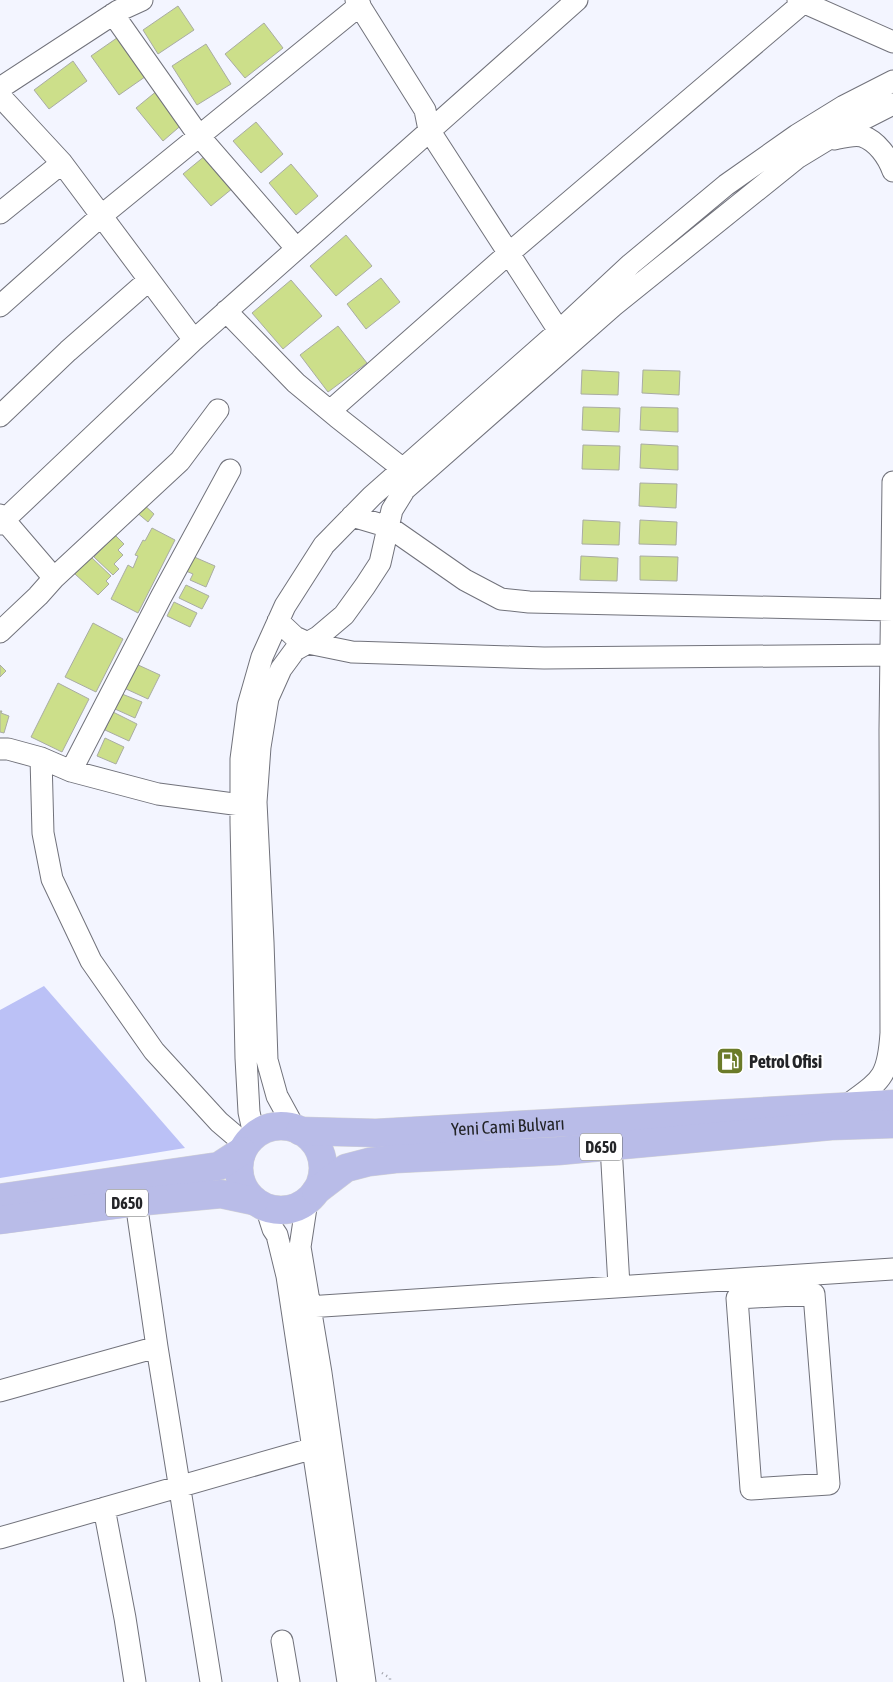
<svg xmlns="http://www.w3.org/2000/svg" width="893" height="1682" font-family="'Asap Condensed',sans-serif">
	<style>
		.green { fill: #bbc1f6 }
		.building { fill: #ccdf8a; stroke: #a9aca3 }
		.lines { fill: none; stroke-linecap: round; stroke-linejoin: round }
		.minor-casing { stroke: #71727b; stroke-width: 23 }
		.major-casing { stroke: #d3d3d4; stroke-width: 29 }
		.path { stroke: #9a9ca3; stroke-width: 2.5; stroke-dasharray: 1 4; stroke-linecap: butt }
		.minor { stroke: #fff; stroke-width: 21 }
		.major { stroke: #b9bce8; stroke-width: 28 }
		.labels { text-anchor: middle; dominant-baseline: central; stroke-width: 4; stroke-linejoin: round; paint-order: stroke }
		.shield { fill: #fff; stroke: #656668; stroke-width: 1 }
		.shield-label { font-size: 16px; font-weight: bold; fill: #232427 }
		.poi-label { font-size: 18px; font-weight: bold; fill: #232427; stroke: #fff; text-anchor: start }
		.street-label { font-size: 18px; fill: #232427; stroke: #fff }
	</style>
	<rect width="100%" height="100%" fill="#f3f5ff"/>
	<path class="green" d="M44,986L185,1148L0,1178V1010Z"/>
	<path class="building" d="M178,6L194,30L158,54L143,30Z
		M264,23L283,48L245,78L225,54Z
		M124,33L152,72L119,95L91,56Z
		M206,44L231,84L197,105L172,66Z
		M73,61L87,81L49,109L34,90Z
		M158,90L185,122L163,141L136,108Z
		M256,122L283,154L261,173L233,141Z
		M206,155L233,188L211,206L183,174Z
		M291,164L318,196L296,215L269,183Z
		M346,235L372,266L336,296L310,266Z
		M381,278L400,302L366,329L347,304Z
		M291,280L322,316L283,349L252,313Z
		M338,326L367,363L328,392L300,355Z
		M582,370L619,372L618,395L581,394Z
		M643,370L680,371L679,395L642,393Z
		M583,407L620,408L619,432L582,430Z
		M641,407L678,408V432L640,430Z
		M641,444L678,446V470L640,468Z
		M583,445L620,446L619,470L582,469Z
		M640,483L677,484L676,508L639,506Z
		M142,503L154,514L148,522L135,511Z
		M583,520L620,522L619,545L582,544Z
		M640,520L677,522L676,545L639,544Z
		M152,528L175,540L138,613L111,599L128,565L133,568L138,556L135,555L143,540L145,541Z
		M115,535L124,544L118,550L123,555L114,564L119,569L113,575L94,557Z
		M192,556L215,566L206,587L190,580L193,574L186,571Z
		M581,556L618,558L617,581L580,580Z
		M640,556L678,557L677,581L640,580Z
		M91,557L111,576L106,581L109,584L98,595L75,574Z
		M186,585L209,596L202,609L179,598Z
		M174,602L197,613L190,627L167,616Z
		M93,623L123,639L96,692L65,677Z
		M136,664L160,675L148,699L124,688Z
		M0,665L6,671L0,677Z
		M58,683L89,699L62,752L31,737Z
		M122,694L142,702L135,718L115,709Z
		M0,711H2L1,713L9,716L4,733L0,732Z
		M113,712L137,724L129,741L105,730Z
		M105,738L124,747L116,764L97,756Z"/>
	<g class="lines">
		<g class="minor-casing">
			<path id="minor" d="M356,0L425,110L429,130L559,331
				M798,0L893,42
				M113,14L199,136L296,248
				M0,88L118,11L142,0
				M0,96L62,163L194,340
				M834,139C843,137 854,134 862,136C877,141 888,157 893,171
				M0,213L62,163
				M0,306L101,216L360,5
				M226,311L296,383L337,417L403,469
				M330,411L508,254L804,2
				M0,416L68,351L149,280
				M0,515L54,578L38,596L0,632
				M352,516L389,527L465,580L501,599L529,602L893,610
				M0,524L194,340L577,0
				M54,578L180,461L218,410
				M278,621L295,637L308,643L352,652L544,658L893,655
				M0,749H8L41,758L71,771L158,794L241,805
				M41,758L43,833L52,879L91,961L154,1051L219,1122L246,1145
				M71,771L161,597L230,470
				M846,1106C881,1080 888,1079 891,1033L890,730L893,482
				M295,1129L277,1096L267,1060L263,942L256,802L260,747L268,698L281,669L295,650L318,637L344,615L365,586L380,563L392,510L405,489L613,306L797,158L848,127L893,104
				M254,1135L249,1112L246,1058L241,822V759L248,706L262,657L285,606L324,545L372,496L559,331L631,264L726,185L797,135L844,106L893,81
				M611,1146L619,1286
				M307,1201L300,1247L321,1373L365,1682
				M136,1202L157,1347L211,1682
				M266,1207L273,1229L277,1235L287,1276L348,1682
				M814,1294L829,1484L751,1489L737,1298Z
				M292,1308L893,1269
				M0,1391L157,1347
				M104,1508L125,1618L135,1682
				M0,1538L314,1448
				M282,1641L289,1682"/>
		</g>
		<g class="major-casing">
			<g id="major">
				<circle cx="281" cy="1168" r="42"/>
				<path id="s1" d="M300,1131L376,1133L893,1104"/>
				<path d="M316,1191L346,1168L369,1162L395,1159L558,1151L831,1126L893,1124"/>
				<path d="M0,1198L219,1166L242,1151"/>
				<path d="M0,1220L136,1202L221,1194L254,1201"/>
			</g>
		</g>
		<path class="path" d="M382,1673L390,1678V1682"/>
		<use href="#minor" class="minor"/>
		<use href="#major" class="major"/>
	</g>
	<defs>
		<g id="fuel-square" transform="scale(1.4375)"><rect x="-9" y="-9" width="18" height="18" rx="4" fill="#6b7b29" stroke="#fff"/><path d="M-5.5-6h7V0h2V4h1.3V-2.5L3-4.5l.8-.8L6-3V5H2.5V1h-1V6h-7ZM-4.2-4.7v3.2H.2V-4.7Z" fill="#fff"/></g>
	</defs>
	<g fill-rule="evenodd">
		<use href="#fuel-square" x="730" y="1061"/>
	</g>
	<g class="labels">
		<g class="shield">
			<rect x="580" y="1133.5" width="42" height="27" rx="4"/>
			<rect x="106" y="1189.5" width="42" height="27" rx="4"/>
		</g>
		<g class="shield-label">
			<text x="601" y="1147">D650</text>
			<text x="127" y="1203">D650</text>
		</g>
		<g class="poi-label">
			<text x="749" y="1061">Petrol Ofisi</text>
		</g>
		<g class="street-label">
			<text stroke="none"><textPath href="#s1" startOffset="208">Yeni Cami Bulvarı</textPath></text>
		</g>
	</g>
</svg>
